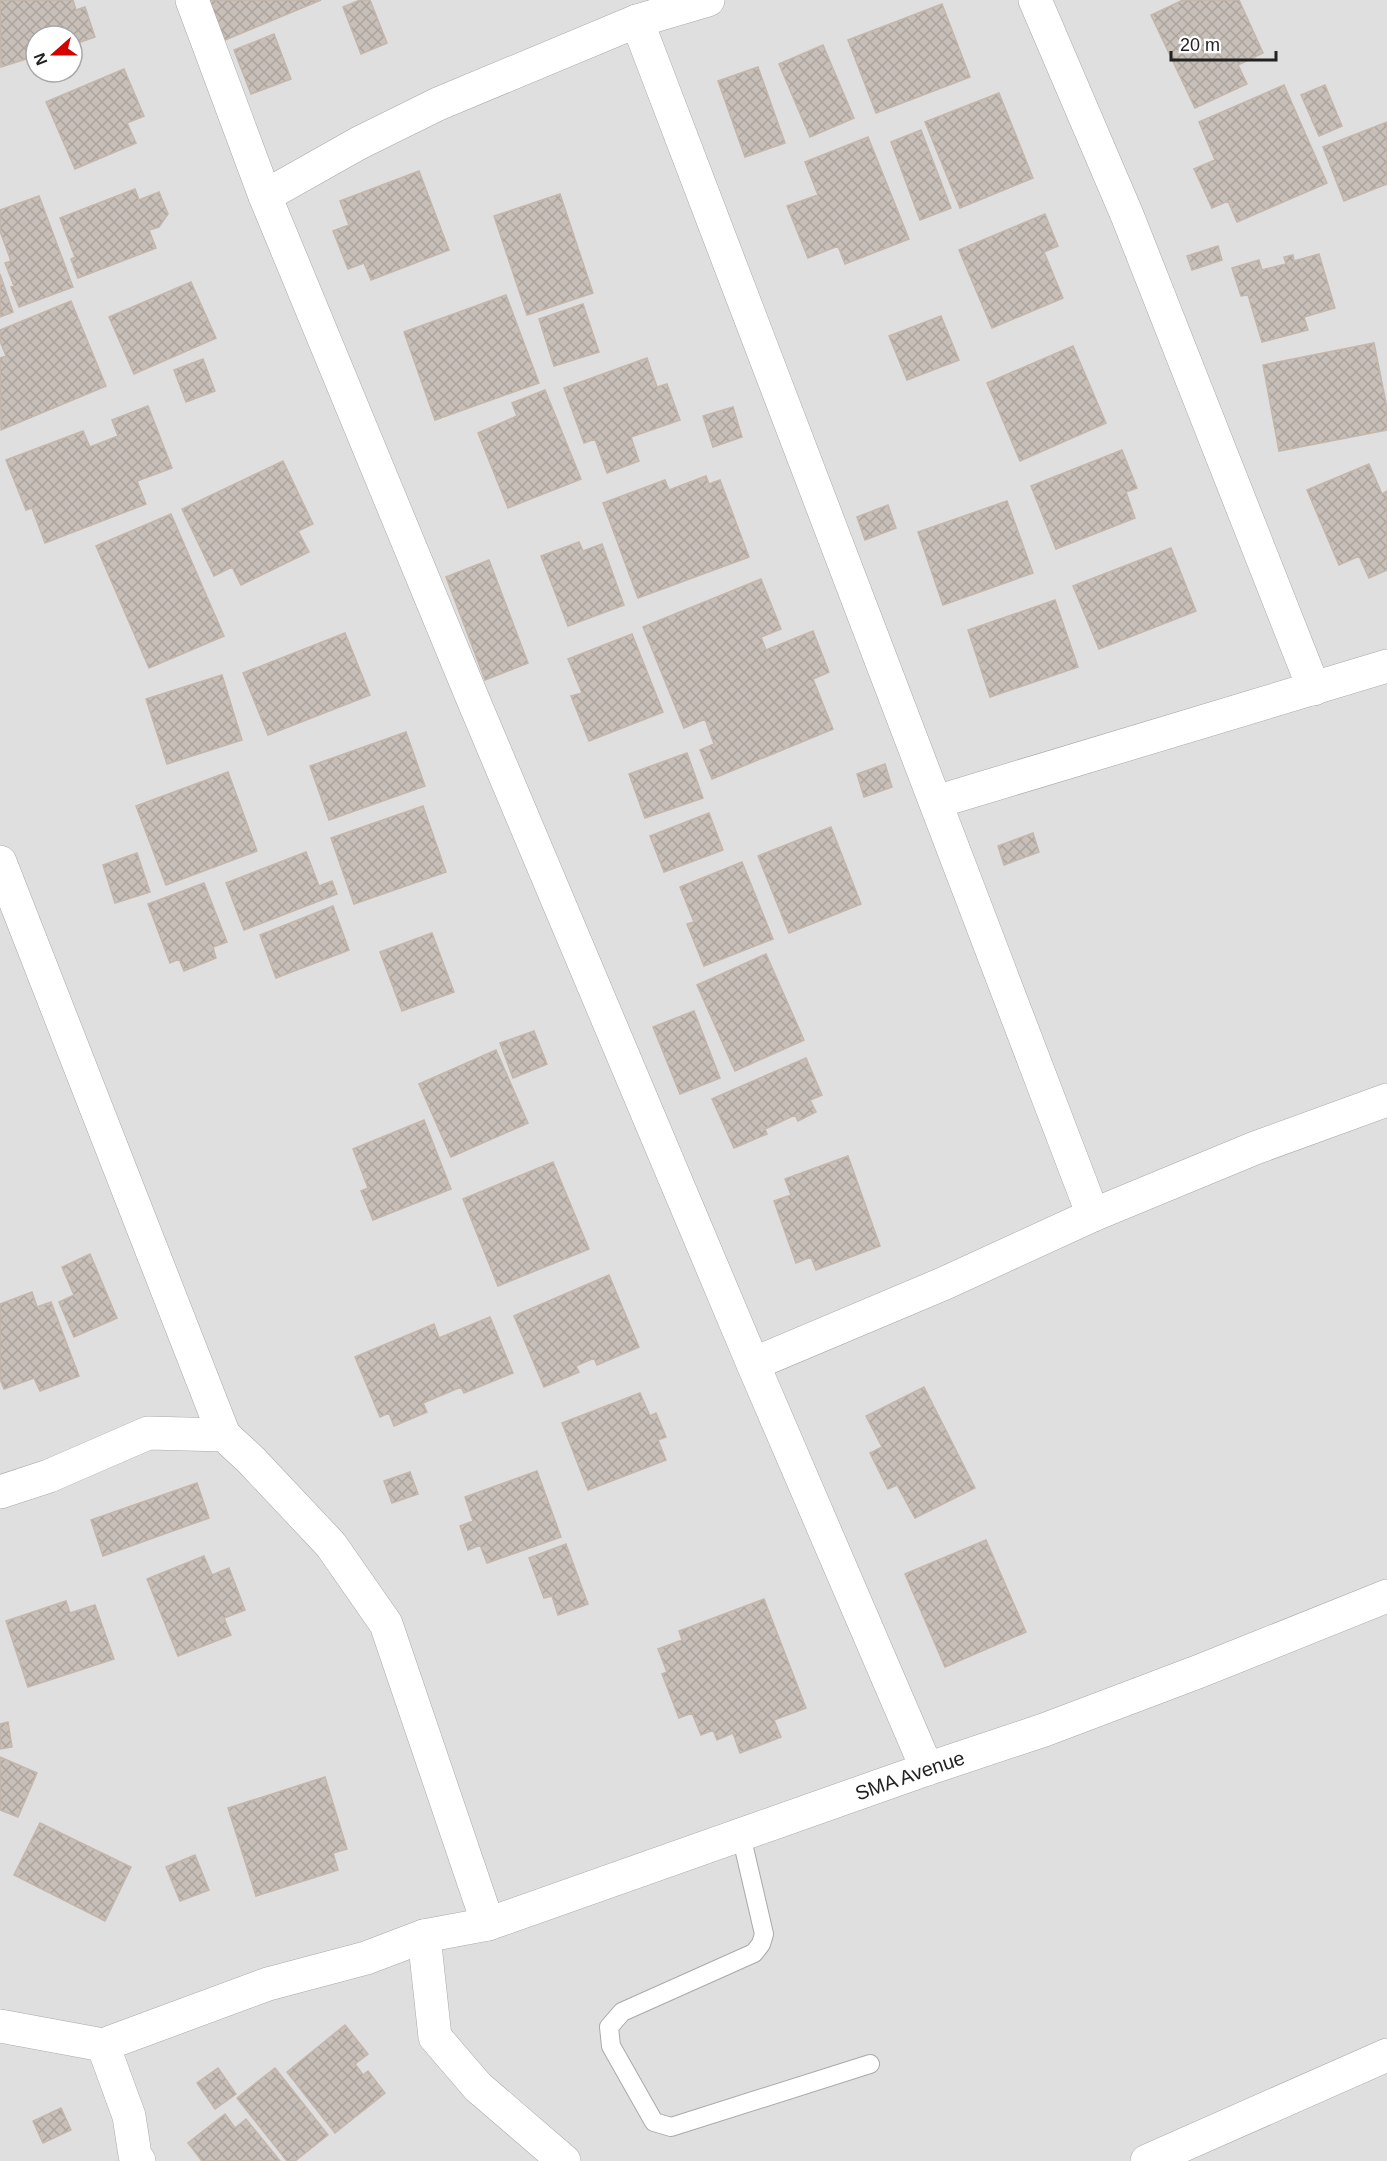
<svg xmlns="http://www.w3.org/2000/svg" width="1387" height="2161" font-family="Arial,sans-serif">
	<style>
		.residential { fill: #e0dfdf; fill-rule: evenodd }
		.building { fill: url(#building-cross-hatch); stroke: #c4b6ab; stroke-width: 1.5 }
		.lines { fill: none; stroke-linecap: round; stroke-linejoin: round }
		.service-casing { stroke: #a9a9a9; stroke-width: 20 }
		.minor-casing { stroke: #a9a9a9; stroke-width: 34 }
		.service { stroke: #fff; stroke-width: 18 }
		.minor { stroke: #fff; stroke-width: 33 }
		.labels { text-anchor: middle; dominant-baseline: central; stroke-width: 4.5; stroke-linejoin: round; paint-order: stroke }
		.street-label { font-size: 20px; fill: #222; stroke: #fff }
	</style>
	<defs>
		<pattern id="building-cross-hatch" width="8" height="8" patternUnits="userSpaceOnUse" patternTransform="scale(1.5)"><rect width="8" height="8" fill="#c7bfb8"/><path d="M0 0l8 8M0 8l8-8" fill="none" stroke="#aba49e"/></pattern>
	</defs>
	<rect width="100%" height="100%" fill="#f2efe9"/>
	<path class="residential" d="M0,0H1387V2161H0ZM36,36H72V72H36Z"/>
	<path class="building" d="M0,0H73L76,10L85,7L95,37L72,45V36H36V56L1,67Z
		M209,0H321L225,40Z
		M360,0H370L387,43L361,54L343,7Z
		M1183,0H1239L1263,53L1238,65L1247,84L1195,108L1151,15Z
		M942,4L970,77L876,113L848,40Z
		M274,34L291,79L251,94L234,50Z
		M823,45L854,118L810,137L779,64Z
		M758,67L785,143L745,157L718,81Z
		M124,69L144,116L127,123L136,143L75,169L46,102Z
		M1284,85L1327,183L1237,222L1228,201L1212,208L1194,169L1215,160L1199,122Z
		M1325,85L1342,126L1319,136L1301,95Z
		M999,93L1033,178L960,208L925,122Z
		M1387,122V184L1344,201L1323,147Z
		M921,130L951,208L920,220L891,142Z
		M868,137L909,239L845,264L838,246L808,258L787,206L818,195L805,162Z
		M419,171L449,250L371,280L364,263L348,269L333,231L349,225L340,201Z
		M135,189L139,200L159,192L168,214L159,227L149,230L156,248L78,278L71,259L75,257L60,218Z
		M560,194L593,293L527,315L494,216Z
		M39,196L73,287L19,307L11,287L14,286L5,263L11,261L0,231V210Z
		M1045,214L1058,246L1044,252L1063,298L992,328L959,250Z
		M1218,246L1222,260L1192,270L1187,256Z
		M1319,254L1335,308L1304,317L1308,330L1262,342L1248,295L1241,296L1232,268L1259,260L1262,270L1286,264L1284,257L1293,255L1294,261Z
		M0,274L13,312L0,317Z
		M191,282L216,338L134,374L109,317Z
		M506,295L539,383L435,420L404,332Z
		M71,301L106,386L1,430L0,358L6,356L0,341V330Z
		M583,304L599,352L554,366L539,319Z
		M941,316L959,360L907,380L889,336Z
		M1374,343L1387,408V430L1279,451L1263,365Z
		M1073,346L1106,423L1020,461L987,383Z
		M647,358L657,387L667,384L680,420L631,437L639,461L607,473L595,439L584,443L564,388Z
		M203,359L215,391L186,402L174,370Z
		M545,390L581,479L508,508L478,433L517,416L512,403Z
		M148,406L172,468L137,481L146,504L45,543L32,508L26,510L6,460L83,431L90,447L118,436L112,420Z
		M733,407L742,437L713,447L703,416Z
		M1122,450L1137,488L1126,492L1135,518L1056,549L1031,486Z
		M283,461L313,524L298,531L309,552L241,585L232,567L214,576L182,509Z
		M1369,464L1382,494L1387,491V570L1369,578L1359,556L1339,565L1307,490Z
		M706,476L709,484L720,480L749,557L638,598L603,503L665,480L669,490Z
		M1007,501L1033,573L943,605L918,532Z
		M888,505L896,528L865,540L857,517Z
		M171,514L224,636L149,668L96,546Z
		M579,542L583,551L602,544L624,605L568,626L541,556Z
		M1171,548L1196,611L1099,649L1073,586Z
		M489,560L528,663L485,680L446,577Z
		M761,579L781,629L761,637L766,650L813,631L829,672L813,679L833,729L712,779L700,750L714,744L705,719L684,728L643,627Z
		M1055,600L1078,667L990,697L968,630Z
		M345,633L370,695L268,735L243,673Z
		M632,634L663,712L589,741L571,696L582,693L568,659Z
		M222,675L242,740L167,764L146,699Z
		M406,732L425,786L329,820L310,766Z
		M687,753L703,798L645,818L629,774Z
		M885,764L892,787L864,797L857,774Z
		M228,772L257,851L166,885L136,806Z
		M423,806L446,872L354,904L331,838Z
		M709,813L723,850L664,872L650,836Z
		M831,827L861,904L789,933L758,856Z
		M1033,833L1039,852L1004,865L998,846Z
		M306,852L319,886L332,881L337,894L244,930L226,883Z
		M137,853L150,892L115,903L103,865Z
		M742,862L773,939L704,966L687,924L694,922L680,887Z
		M204,883L227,942L213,947L216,958L184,971L179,959L170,963L148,904Z
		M333,906L349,950L276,978L260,935Z
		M432,933L454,992L402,1011L380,952Z
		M766,954L804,1040L735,1071L697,985Z
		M694,1011L720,1078L680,1094L653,1027Z
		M534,1031L547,1064L513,1078L500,1043Z
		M496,1050L528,1123L451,1157L419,1084Z
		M806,1058L822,1095L810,1100L816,1112L798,1121L795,1115L765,1129L767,1134L734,1148L712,1099Z
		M424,1120L451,1189L373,1220L361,1191L368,1188L353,1149Z
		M848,1156L880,1246L816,1270L811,1257L796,1263L774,1201L791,1195L785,1179Z
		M553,1162L589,1249L498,1286L463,1199Z
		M90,1254L117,1318L74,1337L59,1302L74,1295L62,1267Z
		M609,1275L639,1347L597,1365L594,1358L576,1366L579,1372L544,1387L514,1316Z
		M32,1292L37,1307L51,1302L79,1376L40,1391L34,1378L4,1389L0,1379V1304Z
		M490,1317L513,1373L464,1393L461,1387L423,1403L427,1412L394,1426L389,1413L380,1417L355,1357L434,1324L439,1338Z
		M924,1387L975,1488L915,1518L897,1485L888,1489L870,1453L882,1447L866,1416Z
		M640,1393L650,1416L656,1413L666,1437L658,1440L666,1460L588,1490L562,1423Z
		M537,1471L561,1537L487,1563L480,1545L468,1550L460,1526L473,1521L465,1497Z
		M410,1472L418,1494L392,1503L384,1481Z
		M197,1483L209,1518L103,1556L91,1520Z
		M986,1540L1026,1632L945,1667L905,1574Z
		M566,1544L588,1604L558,1615L552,1596L544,1598L529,1558Z
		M204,1556L212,1575L229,1568L245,1610L224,1618L231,1635L178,1656L147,1579Z
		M764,1599L806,1708L774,1720L781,1737L740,1753L733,1733L717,1740L713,1730L701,1735L692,1713L679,1718L662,1674L667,1672L658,1649L682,1640L679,1631Z
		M66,1601L70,1613L95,1605L114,1659L28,1687L6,1621Z
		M8,1722L12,1747L0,1749V1724Z
		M0,1757L37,1773L18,1817L0,1810Z
		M325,1777L347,1849L333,1853L338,1870L256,1896L228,1808Z
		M40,1823L131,1867L105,1921L14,1875Z
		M195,1855L209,1890L180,1901L166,1867Z
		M345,2025L368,2054L355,2064L363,2075L368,2071L385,2093L335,2133L287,2072Z
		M218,2068L236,2094L215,2109L197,2083Z
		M275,2068L328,2135L295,2161H287L237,2098Z
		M61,2108L71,2130L43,2143L33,2121Z
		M225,2114L235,2128L246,2119L280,2161H202L188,2143Z"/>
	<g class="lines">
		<g class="service-casing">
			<path id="service" d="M741,1835L764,1934L761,1944L754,1953L622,2012L609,2027L611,2046L654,2122L671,2127L870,2064"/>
		</g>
		<g class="minor-casing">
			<g id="minor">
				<path d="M192,0L265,196L472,697L753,1364L927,1769"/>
				<path d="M1035,0L1127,215L1314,689"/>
				<path d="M637,21L1093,1215"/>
				<path d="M265,196L359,143L438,104L637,21L708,0"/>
				<path d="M936,802L1387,666"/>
				<path d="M0,862L224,1435"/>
				<path d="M753,1364L945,1283L1093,1215L1255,1148L1387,1100"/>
				<path d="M0,1492L49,1476L148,1433L224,1435L251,1460L331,1545L386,1624L488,1924"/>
				<path d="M424,1936L435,2037L478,2087L564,2161"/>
				<path d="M0,2026L103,2045"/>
				<path id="s1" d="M139,2161L135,2155L129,2116L103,2045L268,1984L366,1958L424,1936L488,1924L927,1769L1044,1730L1200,1671L1387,1596"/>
				<path d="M1147,2161L1387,2055"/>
			</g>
		</g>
		<use href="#service" class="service"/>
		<use href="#minor" class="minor"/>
	</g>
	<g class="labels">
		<g class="street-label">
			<text stroke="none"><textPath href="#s1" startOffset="974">SMA Avenue</textPath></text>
		</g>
	</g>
	<g transform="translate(54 54) rotate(249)"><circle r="28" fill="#ffffff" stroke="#a7a7a7" stroke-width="1.5"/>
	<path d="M0-4.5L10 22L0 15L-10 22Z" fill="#d40000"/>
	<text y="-9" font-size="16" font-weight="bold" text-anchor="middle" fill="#222222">N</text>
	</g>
	<path d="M1171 51v9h105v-9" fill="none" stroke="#222222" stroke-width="3"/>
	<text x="1180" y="51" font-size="18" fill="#222222" stroke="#ffffff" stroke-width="4.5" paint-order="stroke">20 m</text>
</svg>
